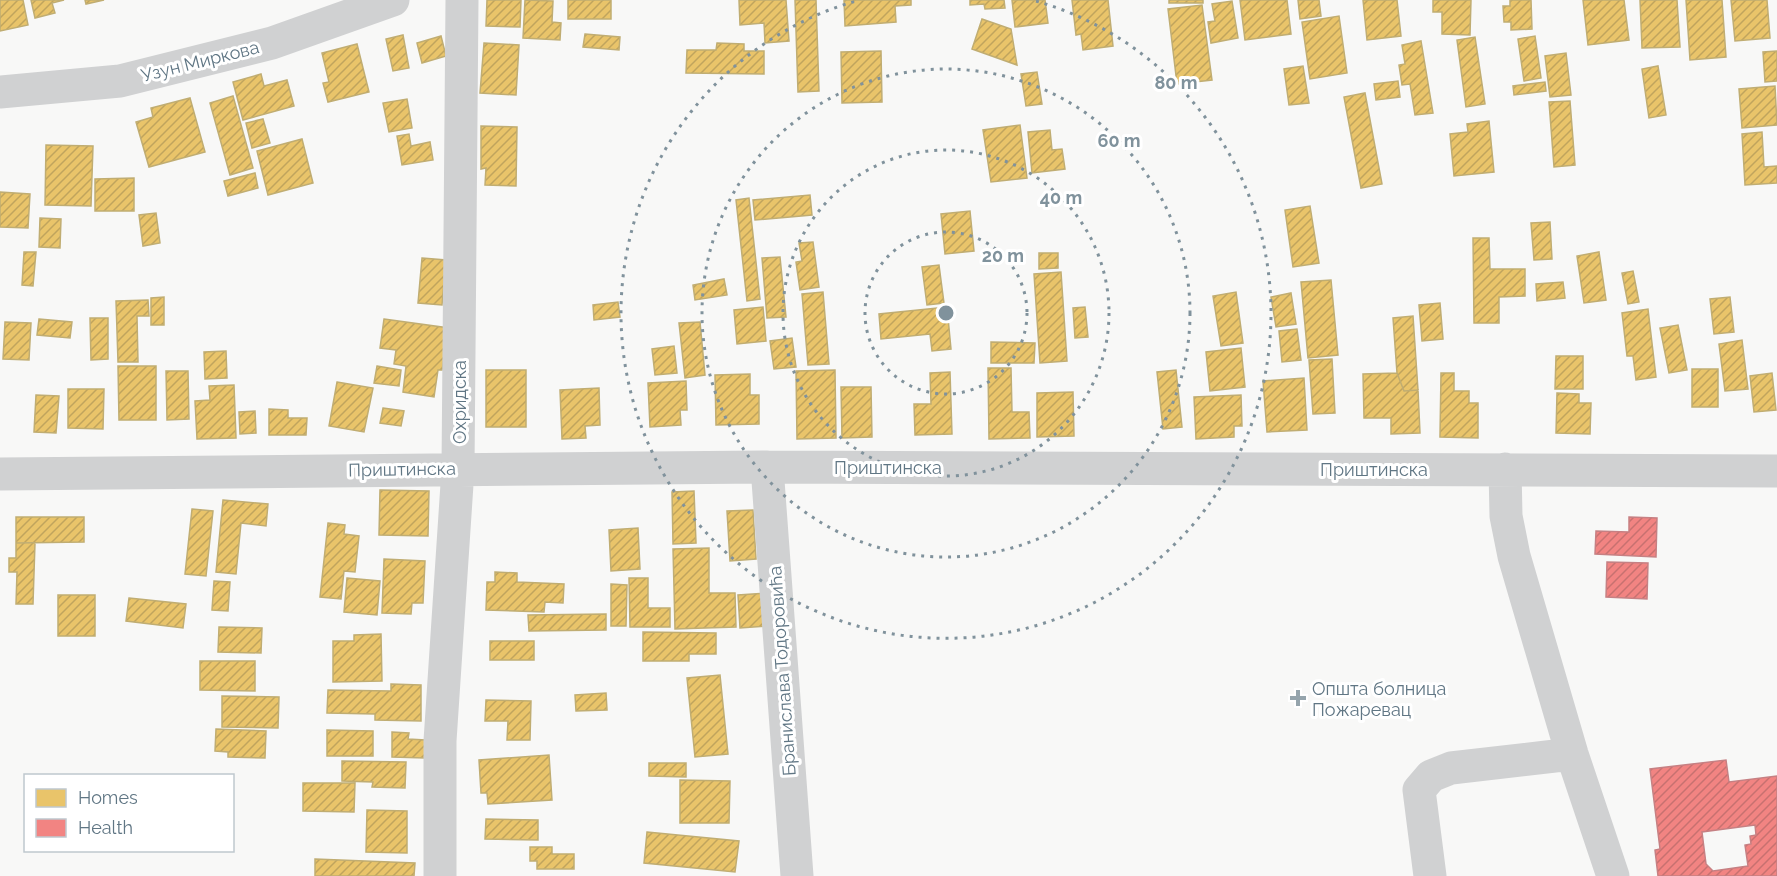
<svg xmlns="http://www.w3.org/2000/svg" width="1777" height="876" font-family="Raleway,sans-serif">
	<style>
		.homes { fill: url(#homes-hatch); stroke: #c0ad72; stroke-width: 1.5 }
		.health { fill: url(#health-hatch); stroke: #c68083; stroke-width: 1.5; fill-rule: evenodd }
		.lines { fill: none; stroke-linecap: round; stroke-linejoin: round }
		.minor { stroke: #d0d1d2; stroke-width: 33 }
		.ring { fill: none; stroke: #80929c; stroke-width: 3; stroke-dasharray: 3 6 }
		.poi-dot { fill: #95a4ac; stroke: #fff; stroke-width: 2 }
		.labels { text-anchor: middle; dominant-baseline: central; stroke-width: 6; stroke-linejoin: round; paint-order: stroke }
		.street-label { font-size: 18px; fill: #607684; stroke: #fff }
		.poi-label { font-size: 18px; fill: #607684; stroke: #fff; text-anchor: start }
		.centre { fill: #80929c; stroke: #fff; stroke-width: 3 }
		.ring-label { font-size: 18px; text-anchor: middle; font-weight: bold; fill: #80929c; stroke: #fff; stroke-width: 6; stroke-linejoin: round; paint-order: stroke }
	</style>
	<defs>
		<pattern id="homes-hatch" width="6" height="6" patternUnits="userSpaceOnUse" patternTransform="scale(1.5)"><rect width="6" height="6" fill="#e9c46a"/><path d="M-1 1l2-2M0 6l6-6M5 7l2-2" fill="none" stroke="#c0a45d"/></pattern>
		<pattern id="health-hatch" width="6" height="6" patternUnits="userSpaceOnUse" patternTransform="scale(1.5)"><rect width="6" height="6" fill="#f28482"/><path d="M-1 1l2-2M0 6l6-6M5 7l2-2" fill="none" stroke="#c77170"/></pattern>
	</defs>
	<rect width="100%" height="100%" fill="#f8f8f7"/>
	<path class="homes" d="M0,0H23L28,25L0,31Z
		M31,0H64L52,3L55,13L35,18Z
		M85,0H104L86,4Z
		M487,0H521L520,27L486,26Z
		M525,0L553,1L552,22L561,23L560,40L523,38Z
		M568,0H611V19H568Z
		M739,0H786L789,41L765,43L764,23L740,25Z
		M795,0H816L819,91L798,92Z
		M844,0H911V5L895,6L896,22L845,26Z
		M970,0H1004L1005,8L985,9L984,4L970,5Z
		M1012,0H1045L1048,23L1015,27Z
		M1072,0H1108L1113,46L1083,50L1081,34L1076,35Z
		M1169,0H1203V3H1169Z
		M1240,0H1287L1291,34L1245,40Z
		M1298,0H1319L1321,16L1300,19Z
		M1363,0H1397L1401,36L1367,40Z
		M1433,0H1471L1470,35L1442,34V12H1433Z
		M1510,0H1531L1532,29L1511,30V22H1504L1503,6H1510Z
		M1583,0H1624L1629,40L1588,45Z
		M1640,0H1677L1680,47L1642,48Z
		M1686,0H1722L1726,57L1690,60Z
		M1731,0H1767L1770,38L1735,41Z
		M1232,1L1238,38L1211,43L1208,22L1215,21L1212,4Z
		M1202,5L1212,80L1177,84L1168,9Z
		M1339,16L1347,73L1310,79L1302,22Z
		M982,19L1011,29L1017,65L972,49Z
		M585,34L620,37L619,50L583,47Z
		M403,35L409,68L393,71L386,39Z
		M441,36L446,56L422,63L417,43Z
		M1535,36L1541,78L1524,81L1518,39Z
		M1475,37L1485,104L1466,107L1457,40Z
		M1421,41L1433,113L1415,115L1410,84L1402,85L1399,65L1405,64L1402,45Z
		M484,43L519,45L516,95L480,93Z
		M717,43L744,44V51H764V74L686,73L687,50H716Z
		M357,44L369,92L328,102L323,83L329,82L322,53Z
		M881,51L882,102L842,103L841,52Z
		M1777,51V81L1765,82L1763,52Z
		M1566,53L1571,95L1550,97L1545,56Z
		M1303,66L1309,103L1289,105L1284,69Z
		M1658,66L1666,115L1649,118L1642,69Z
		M1037,72L1042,104L1026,106L1021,74Z
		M261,74L264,86L287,80L294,106L243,120L233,82Z
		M1398,81L1400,97L1376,100L1374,84Z
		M1545,82L1546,91L1514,95L1513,86Z
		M1775,86L1777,125L1742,128L1739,89Z
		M1365,93L1382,184L1361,188L1344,97Z
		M233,96L253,168L230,175L210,103Z
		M190,98L205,152L149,167L136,122L153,117L151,108Z
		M407,99L412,128L389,132L383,103Z
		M1570,101L1575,165L1554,167L1549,102Z
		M263,119L270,143L252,148L246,123Z
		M1489,121L1494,172L1454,176L1450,134L1468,132L1467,124Z
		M1020,125L1027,178L991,182L983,130Z
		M481,126L517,127L516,186L485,185L486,168L481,169Z
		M1050,130L1052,150L1062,149L1065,169L1032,173L1028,132Z
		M1762,132L1764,167L1777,166V183L1745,185L1742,134Z
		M409,134L411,146L430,142L433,160L402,165L397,136Z
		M302,139L313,183L268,195L257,151Z
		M46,145L93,146L91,206L45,205Z
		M255,173L258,188L228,196L224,181Z
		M134,178V211H95V179Z
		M0,192L30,194L28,228L0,227Z
		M810,195L812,215L755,220L753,200Z
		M749,198L760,299L747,301L736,200Z
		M1310,206L1319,263L1293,267L1285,210Z
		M970,211L974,251L945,254L941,214Z
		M156,213L160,243L143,246L139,215Z
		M40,218L61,219L60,248L39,247Z
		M1550,222L1552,259L1534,260L1531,223Z
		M1473,238H1489L1490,269H1525V296L1499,297V323H1474Z
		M813,242L819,287L800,290L796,262L802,261L799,243Z
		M24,252H36L33,286L22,285Z
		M1599,252L1606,300L1584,303L1577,256Z
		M1039,253H1058V268L1039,269Z
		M780,257L786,317L767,318L762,258Z
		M422,258L446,260L442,305L418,303Z
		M939,265L944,303L927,305L922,267Z
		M1633,271L1639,302L1628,304L1622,273Z
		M1061,272L1067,361L1040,363L1034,274Z
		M724,279L727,295L695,300L693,285Z
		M1331,280L1338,355L1308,358L1301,282Z
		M1563,282L1565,298L1537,301L1536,284Z
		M823,292L829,364L808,365L802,294Z
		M1236,292L1243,343L1221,346L1213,296Z
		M1291,293L1296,324L1276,327L1271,297Z
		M164,297V325H151V298Z
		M1730,297L1734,332L1714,334L1710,299Z
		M148,300L149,316H137L138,362H118L116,301Z
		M618,302L620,317L594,320L593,305Z
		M1440,303L1443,339L1422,341L1419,305Z
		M763,307L766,341L737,344L734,310Z
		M947,307L951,349L932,351L930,334L881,339L879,314Z
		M1085,307L1088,337L1075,338L1073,308Z
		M1648,309L1656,377L1636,380L1633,356H1627L1622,313Z
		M1413,316L1418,390L1404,391L1397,373L1393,318Z
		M90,318H108V359L91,360Z
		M39,319L72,322L70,338L37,335Z
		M384,319L449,328L442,370H438L434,397L403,392L406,366L394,364L396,350L380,348Z
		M5,322L31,323L29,360L3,359Z
		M700,322L705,375L685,378L679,323Z
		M1678,325L1687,370L1669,373L1660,328Z
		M1297,329L1301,360L1282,362L1279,331Z
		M792,338L796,367L774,369L770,341Z
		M1742,340L1748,389L1725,391L1719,344Z
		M991,342L1035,343L1034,363H991Z
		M674,346L677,373L655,375L652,349Z
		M1241,348L1245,387L1210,391L1206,352Z
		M226,351L227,378L205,379L204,352Z
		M1556,356H1583V389H1555Z
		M1332,359L1335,413L1313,414L1309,360Z
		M118,366H156V420H119Z
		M377,366L401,370L399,386L374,383Z
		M988,368H1011L1012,412H1029L1030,438L989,439Z
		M1692,369H1718V407H1692Z
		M486,370H526V427H486Z
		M835,370L836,438L797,439L796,371Z
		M1176,370L1182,427L1163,429L1157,372Z
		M166,371H188L189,419L167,420Z
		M950,372L952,434L915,435L914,404H931L930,373Z
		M1397,373L1404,391L1418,390L1420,433L1391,434V418H1364L1363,374Z
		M1441,373H1454V391H1469V403H1478V438L1440,437Z
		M1772,373L1776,410L1754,412L1750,376Z
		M750,374V395H759V424L716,425L715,375Z
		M1304,378L1307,430L1267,432L1263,381Z
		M686,381L687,410H680L681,425L650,427L648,383Z
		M337,382L373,388L364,432L329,426Z
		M234,385L236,438L197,439L195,401L210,400L209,386Z
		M841,387H871L872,437L842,438Z
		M599,388L600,425L585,426L586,438L562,439L560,390Z
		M68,389H104L103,429L68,428Z
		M1073,392L1074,436L1037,437V393Z
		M1557,393L1579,394V403H1591L1590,434L1556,433Z
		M36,395L59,396L56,433L34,432Z
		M1241,395L1242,426H1234V437L1196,439L1194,397Z
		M383,408L404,411L401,426L380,423Z
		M269,409L288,410V418H307L306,435H269Z
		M255,411L256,433L240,434L239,412Z
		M380,490L429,491L428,536L379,535Z
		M694,491L696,543L673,544L672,492Z
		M223,500L268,504L266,526L241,523L236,574L216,572Z
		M192,509L213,511L206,576L185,574Z
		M753,510L756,559L730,561L727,511Z
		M16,517H84V542L16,543Z
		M328,523L345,525L344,534L359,536L355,572L344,571L341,599L320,597Z
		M638,528L640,569L611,571L609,530Z
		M16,543H35L33,604H16L17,572H9V558H16Z
		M709,548V593H735L736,627L675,629L673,549Z
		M384,559L425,561L423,603H412L411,614L382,613Z
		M495,572L517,573V582L564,584L563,603L545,602L544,612L486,610L487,582H495Z
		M347,578L380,581L377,615L344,612Z
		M629,578H648V608H670V627H630Z
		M214,581L230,582L228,611L212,610Z
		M611,584L627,585L626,626H611Z
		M767,593L769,626L740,628L738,595Z
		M58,595H95V636H58Z
		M129,598L186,604L183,628L126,621Z
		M606,614V630L529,631L528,615Z
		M219,627L262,628L261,653L218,652Z
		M643,632L716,633V654H689V661H643Z
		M381,634L382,681L333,682V641H354V635Z
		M490,641H534V660H490Z
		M200,661H255V691L200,690Z
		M720,675L728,754L695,757L687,678Z
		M391,684L421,685V721L375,720V714L327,713L328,690L391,691Z
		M606,693L607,710L576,711L575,695Z
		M222,696L279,697L278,728L222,727Z
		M486,700L531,701L530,740H507L508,721H485Z
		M216,729L266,731L265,758L228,757V752L215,751Z
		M327,730L373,731V756H327Z
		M392,732L409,733L408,739L425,740V758L392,757Z
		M549,755L552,800L488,804L487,793H481L479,760Z
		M342,761L406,762L405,788L372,787L373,782L342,781Z
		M649,763H686V777L649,776Z
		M680,780L730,781L729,823H680Z
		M303,783H355L354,812L303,811Z
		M367,810L407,811V853L366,852Z
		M486,819L538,820V840L485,839Z
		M647,832L739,841L735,872L644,863Z
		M530,847H552V854H574V869H537V861H530Z
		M315,859L415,863L414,876H315Z"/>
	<path class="health" d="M1629,517L1657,518L1656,557L1595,554L1596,531L1629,532Z
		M1607,562L1648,563L1647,599L1606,597Z
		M1726,760L1729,782L1777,776V876H1658L1655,850L1660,849L1650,769ZM1755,825L1756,835L1750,836L1751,844L1745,845L1748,866L1713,871L1706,864L1702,832Z"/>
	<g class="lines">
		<path class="minor" d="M0,92L120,81L272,43L393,0
			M767,467L797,876
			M1505,469L1506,516L1514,556L1572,754L1613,876
			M0,474L767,467L1777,471
			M440,876V741L458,469L462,0
			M1430,876L1419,790L1431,776L1451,768L1572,754"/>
	</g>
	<g class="ring">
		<circle cx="946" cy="313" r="81"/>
		<circle cx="946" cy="313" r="163"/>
		<circle cx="946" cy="313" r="244"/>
		<path d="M1036 1A325 325 0 1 1 856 1"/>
	</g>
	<path class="poi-dot" d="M1295 689h6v6h6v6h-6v6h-6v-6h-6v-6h6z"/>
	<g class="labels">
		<g class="street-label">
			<text transform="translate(200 61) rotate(-14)">Узун Миркова</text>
			<text transform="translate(459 402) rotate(-90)">Охридска</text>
			<text x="888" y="467">Приштинска</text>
			<text transform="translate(402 469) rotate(-1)">Приштинска</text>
			<text x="1374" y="469">Приштинска</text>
			<text transform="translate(782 671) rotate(-94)">Бранислава Тодоровића</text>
		</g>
		<g class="poi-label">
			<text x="1312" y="688">Општа болница<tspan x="1312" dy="21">Пожаревац</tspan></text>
		</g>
	</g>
	<circle cx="946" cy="313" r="9" class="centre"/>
	<g class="ring-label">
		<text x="1176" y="89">80 m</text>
		<text x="1119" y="147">60 m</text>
		<text x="1061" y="204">40 m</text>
		<text x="1003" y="262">20 m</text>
	</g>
	<rect x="24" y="774" width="210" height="78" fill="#ffffff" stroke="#bfc8ce" stroke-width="1.5"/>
	<rect x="36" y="789" width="30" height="18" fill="#e9c46a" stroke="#bfc8ce" stroke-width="1.5"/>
	<text x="78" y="804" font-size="18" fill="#607684">Homes</text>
	<rect x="36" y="819" width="30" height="18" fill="#f28482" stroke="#bfc8ce" stroke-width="1.5"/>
	<text x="78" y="834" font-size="18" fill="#607684">Health</text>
</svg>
